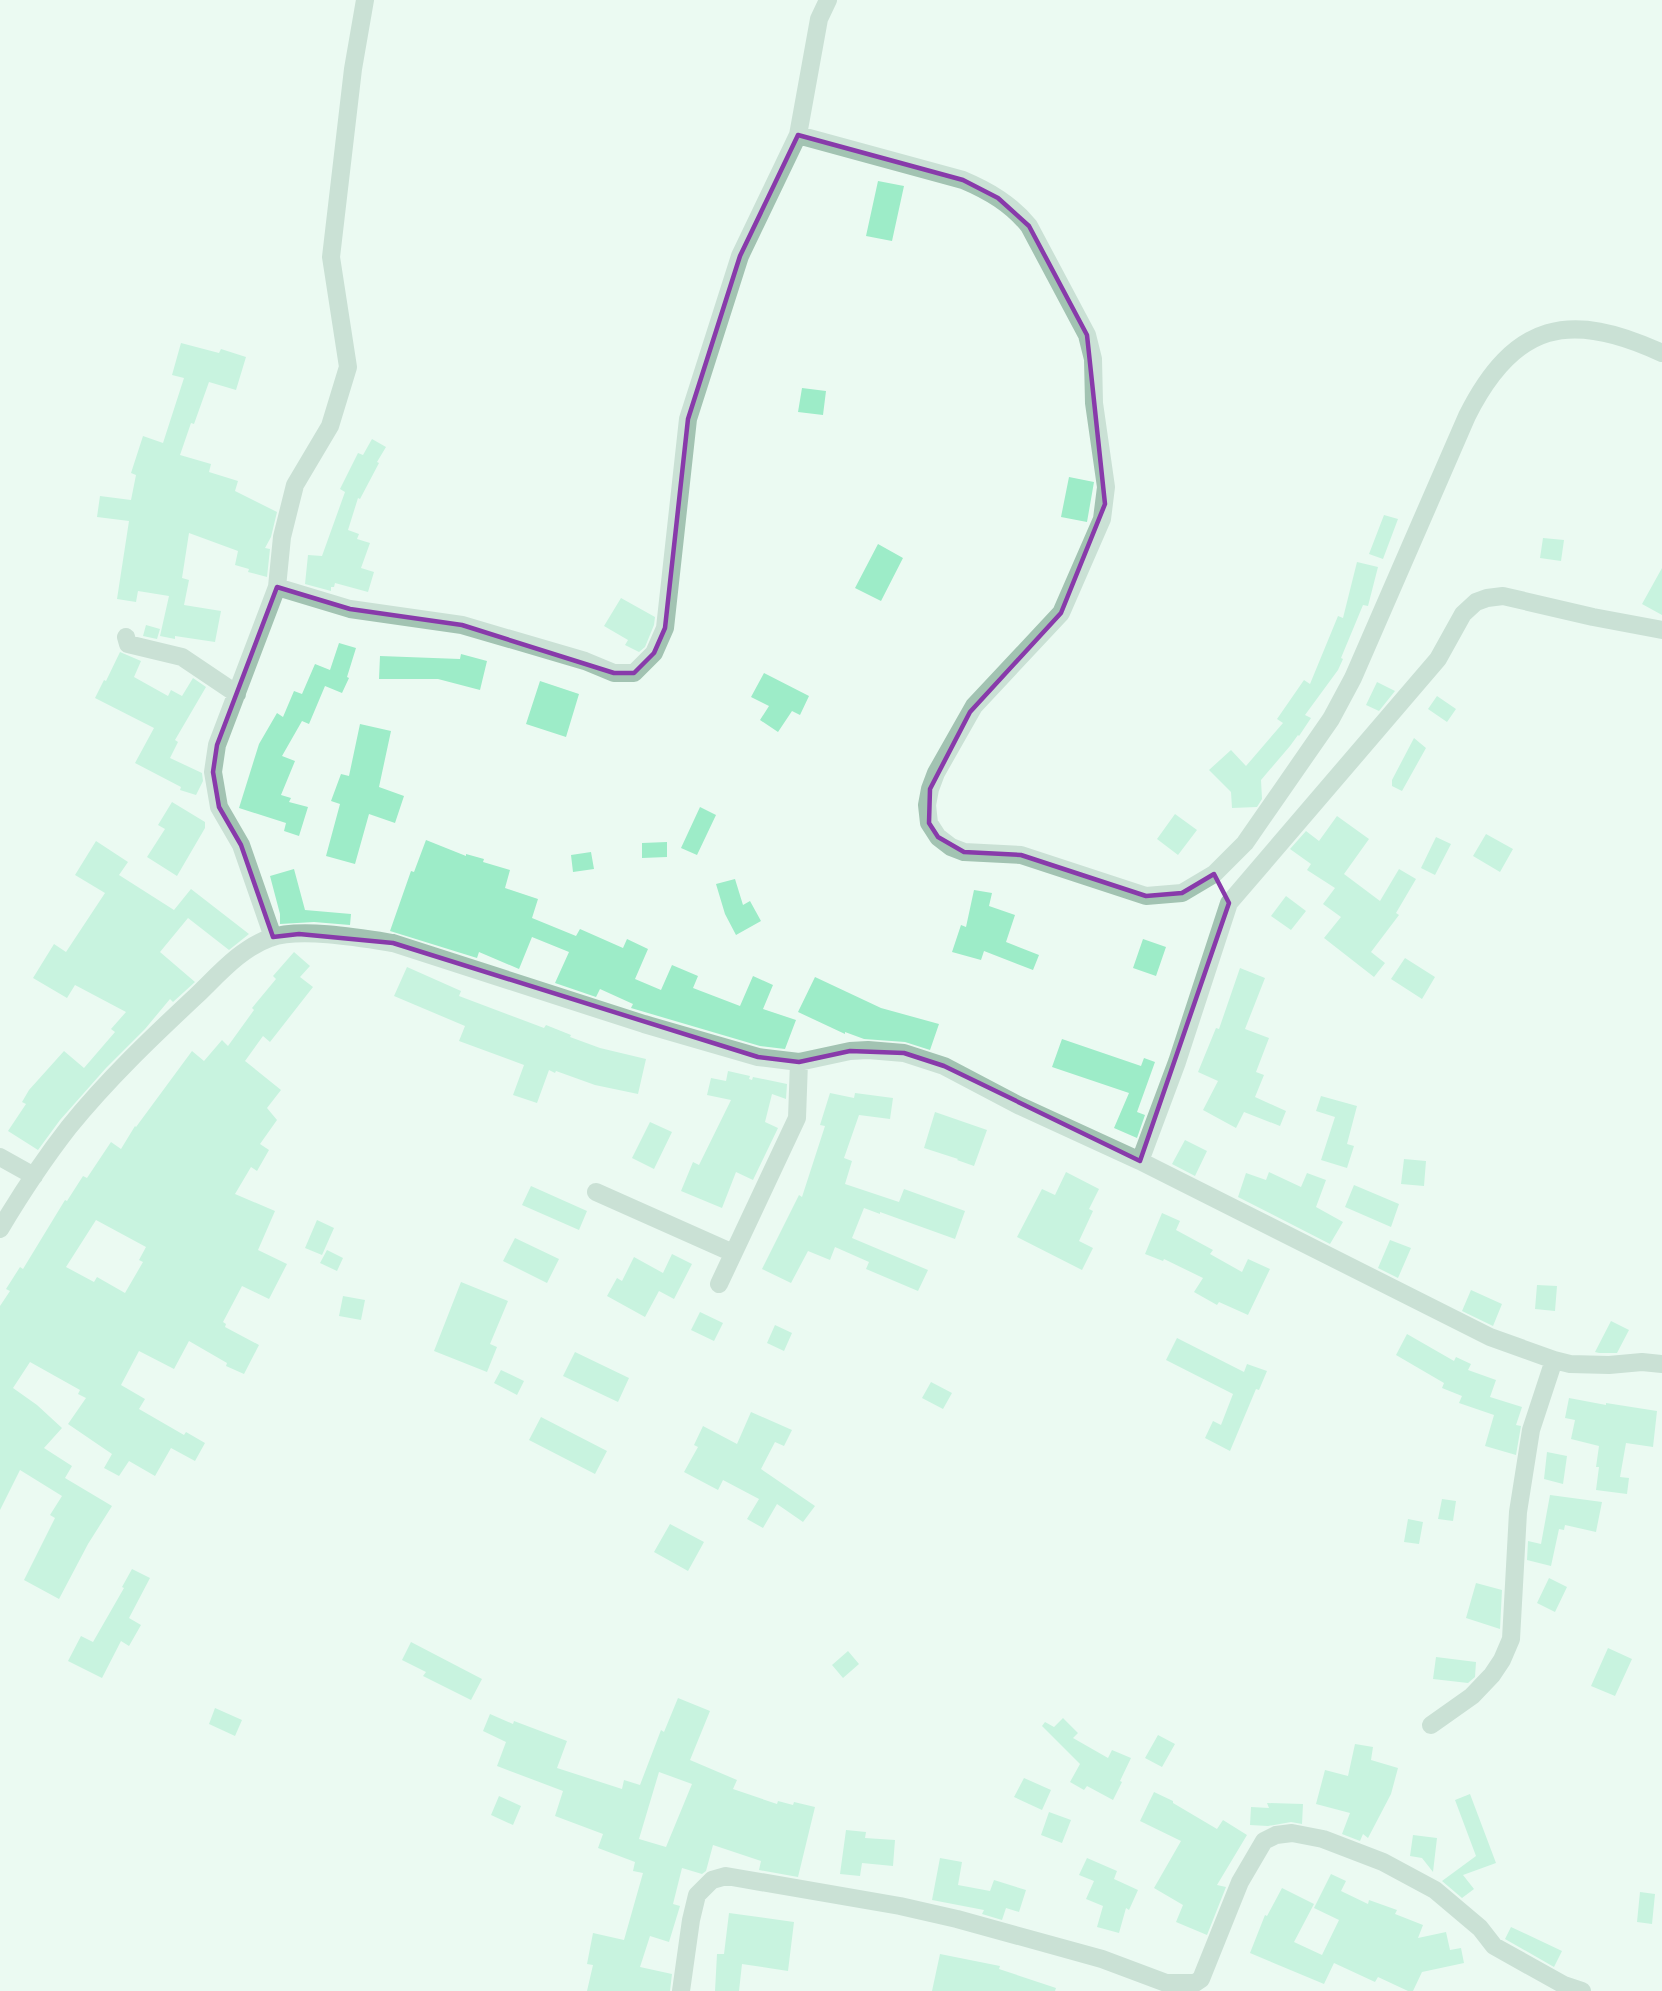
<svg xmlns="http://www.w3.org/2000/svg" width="1662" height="1991" font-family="Overpass,sans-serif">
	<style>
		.building { fill: #9decc8; fill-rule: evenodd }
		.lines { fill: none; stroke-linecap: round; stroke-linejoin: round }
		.street { stroke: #a2c3b2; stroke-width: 18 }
		.marked { fill: none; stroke: #883aaa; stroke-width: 4.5; stroke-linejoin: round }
	</style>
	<rect width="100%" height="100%" fill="#ebfaf2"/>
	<path class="building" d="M878,181L904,186L892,241L866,236Z
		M181,343L219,353L221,349L246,357L236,390L209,382L194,424L191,423L180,455L211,464L209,472L238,481L235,491L277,512L271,537L265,548L270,549L267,577L248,572L249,569L235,565L238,551L189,533L182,578L189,580L184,605L221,611L215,642L175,636V639L160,636L169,596L138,591L136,602L117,599L129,521L97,517L100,496L131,500L136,475L131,473L143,436L163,443L184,378L172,375Z
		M802,388L826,391L823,415L798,412Z
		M372,439L386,447L377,462L379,463L360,499L358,498L348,530L359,534L357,539L370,543L361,568L374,572L368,592L335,583L334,587H331V591L305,584L308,555L322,556L345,492L340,489L358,453L363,455Z
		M1069,477L1094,482L1087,522L1061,517Z
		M1384,515L1398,519L1383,559L1369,554Z
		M1543,538L1564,540L1561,561L1540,558Z
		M878,544L903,558L881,601L855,588Z
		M1357,562L1378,567L1368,606L1363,605L1341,658L1343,659L1338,670L1305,715L1311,718L1299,736L1298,735L1290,746L1261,780L1262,799L1257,807L1232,808L1231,792L1209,770L1231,750L1246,766L1283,723L1277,719L1304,680L1310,684L1338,616L1343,618Z
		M1662,568V615L1642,604Z
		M621,598L655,617L654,625L645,647L639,652L625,645L628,640L604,626Z
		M146,625L160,629L157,639L143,636Z
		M339,643L356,648L347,677L349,678L342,693L325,686L309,724L302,721L282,756L295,761L281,795L291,798L289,802L308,807L299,836L284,831L286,823L239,808L259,744L277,713L283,717L294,691L302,694L315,664L330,670Z
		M120,652L141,661L134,677L168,696L171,690L182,696L193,678L206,687L175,740L178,742L170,758L202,773L203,781L196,795L180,790L181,787L135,763L154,728L95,698L104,680L106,681Z
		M461,654L487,661L480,690L438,679H379L380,656L460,659Z
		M764,673L809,696L800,715L792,711L778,732L760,720L769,706L751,697Z
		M540,681L579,694L566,737L526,724Z
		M1377,682L1395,691L1379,711L1366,705Z
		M1437,696L1456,709L1447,722L1428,709Z
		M360,724L391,731L379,787L404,796L395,823L369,814L355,864L326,856L340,804L331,801L341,774L349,776Z
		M1414,738L1426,748L1402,791L1392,786V780Z
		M172,802L205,822V828L177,876L147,857L165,829L158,825Z
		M700,807L716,815L697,855L681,848Z
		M1175,814L1197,830L1178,855L1157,839Z
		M1337,816L1369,839L1344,874L1380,901L1399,869L1416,879L1396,913L1399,915L1371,952L1385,963L1374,977L1324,938L1341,917L1323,904L1335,888L1307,870L1311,864L1290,849L1306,831L1319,841Z
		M1486,834L1513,849L1500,872L1473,856Z
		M1436,837L1451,844L1435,875L1421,868Z
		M426,840L466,856V854L484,859L483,862L510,870L505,888L538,899L532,918L576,936L580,929L623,948L627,939L648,949L635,979L661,990L672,965L698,976L693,988L740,1006L753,976L773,985L763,1009L796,1020L785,1049L760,1046L631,1008L633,1004L600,989L596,997L555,983L569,952L532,937L519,969L479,952L477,958L390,931L411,871L414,872Z
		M96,841L128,862L119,875L174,910L191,889L249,934L229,950L188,918L160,952L195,982L173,1002L170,999L145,1029L106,1068L60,1120L38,1150L8,1131L26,1104L22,1102L29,1090L64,1051L84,1068L115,1032L111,1029L126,1012L75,985L67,998L33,978L54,944L66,952L105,893L75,875Z
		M667,842V857L642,858V843Z
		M591,852L594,869L573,872L571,855Z
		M294,869L305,910L351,914L350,925L314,922L280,924V914L270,876Z
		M735,879L743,905L750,901L761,921L736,935L725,914L716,884Z
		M974,890L992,893L989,906L1015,915L1006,942L1039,955L1033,970L984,951L981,960L952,952L961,925L966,927Z
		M1286,896L1306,911L1291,930L1271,916Z
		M1143,939L1166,947L1156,976L1133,968Z
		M294,952L310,966L300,977L313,987L270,1042L263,1036L245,1061L281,1090L267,1108L277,1120L260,1144L269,1150L257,1171L251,1167L235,1194L275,1211L258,1250L287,1264L269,1299L242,1286L223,1322L226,1324L225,1327L259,1345L244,1374L226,1366L227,1363L189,1341L174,1369L139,1351L121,1385L145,1399L139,1409L184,1435L186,1432L205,1443L195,1461L171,1448L155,1476L129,1461L119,1476L104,1468L112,1454L68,1424L86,1398L78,1394L80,1390L30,1362L13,1388L37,1405L62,1428L44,1448L72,1466L65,1478L112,1506L88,1544L59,1599L24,1580L55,1518L50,1515L62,1496L20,1470L0,1510V1306L10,1291L6,1289L20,1267L23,1269L65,1200L67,1201L83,1176L87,1178L111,1142L121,1149L135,1126L136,1127L192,1051L204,1061L222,1040L228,1046L254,1010L252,1008L276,979L273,976ZM96,1220L146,1247L139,1260L143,1262L125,1293L97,1277L94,1282L66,1267Z
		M1405,958L1435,977L1422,999L1391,979Z
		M407,967L461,991L459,996L544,1028L546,1025L571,1035L570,1037L600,1048L646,1059L638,1094L595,1085L556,1071L555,1073L549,1070L537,1103L513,1095L524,1065L459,1041L465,1026L394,996Z
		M1240,968L1265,978L1245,1029L1269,1038L1256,1072L1264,1075L1255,1097L1286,1111L1280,1126L1244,1112L1236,1128L1203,1110L1218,1081L1198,1072L1216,1028L1219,1029Z
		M815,977L881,1008L939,1024L930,1050L905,1042L864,1039L845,1032V1034L798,1012Z
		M1062,1039L1141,1066L1144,1058L1155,1062L1137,1112L1145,1115L1137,1138L1114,1128L1129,1093L1052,1067Z
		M728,1071L750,1076L749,1079L752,1080L753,1077L787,1084L786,1099L772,1094L765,1122L778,1128L753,1180L736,1172L722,1208L681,1191L693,1162L699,1165L731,1100L707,1095L711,1078L726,1081Z
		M830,1093L854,1098L855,1093L893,1098L890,1119L859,1115L844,1158L852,1161L845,1184L899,1202L904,1189L965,1211L955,1239L880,1212V1214L864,1208L852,1238L928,1270L918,1291L866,1269L869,1262L835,1247L830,1260L808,1251L791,1283L762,1269L799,1195L802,1197L825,1126L820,1125Z
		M1321,1096L1357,1106L1347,1144L1354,1146L1347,1168L1321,1160L1335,1117L1316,1111Z
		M935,1112L987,1130L974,1166L957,1160L958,1159L924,1148Z
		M650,1122L672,1132L654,1169L632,1158Z
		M1185,1140L1207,1151L1195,1176L1172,1164Z
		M1404,1159L1426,1161L1424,1186L1401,1184Z
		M1066,1172L1099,1189L1089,1209L1093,1211L1079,1241L1093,1248L1082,1270L1017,1237L1042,1189L1055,1195Z
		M1269,1172L1301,1187L1307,1173L1326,1180L1316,1207L1343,1222L1330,1244L1238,1197L1246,1173L1266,1180Z
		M1354,1185L1399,1204L1391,1227L1345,1207Z
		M531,1186L587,1211L579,1230L522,1205Z
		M1162,1213L1180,1221L1176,1230L1213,1250L1210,1254L1242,1272L1248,1259L1270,1269L1248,1315L1219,1302L1217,1305L1194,1292L1203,1278L1164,1259L1163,1261L1145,1254Z
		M317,1220L334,1228L322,1255L305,1248Z
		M515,1238L559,1259L547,1283L503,1261Z
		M1390,1240L1411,1248L1398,1278L1378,1268Z
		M327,1250L343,1258L337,1271L320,1263Z
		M672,1254L692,1264L674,1299L659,1291L645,1317L607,1296L617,1278L622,1281L634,1257L663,1273Z
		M461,1282L508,1301L490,1344L497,1347L487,1372L434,1351Z
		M1537,1285L1557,1286L1555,1311L1535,1309Z
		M1471,1290L1502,1304L1493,1326L1462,1311Z
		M343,1296L365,1300L361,1320L339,1316Z
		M700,1312L723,1323L714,1341L691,1330Z
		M1611,1321L1629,1330L1617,1353H1599L1595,1352Z
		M775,1325L792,1333L784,1351L767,1343Z
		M1407,1334L1454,1361L1456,1357L1471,1364L1468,1370L1496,1380L1490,1397L1522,1407L1516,1425L1521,1426L1516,1455L1485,1446L1494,1415L1459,1403L1462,1396L1442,1388L1444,1383L1396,1355Z
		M1177,1338L1244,1372L1247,1364L1267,1371L1259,1390L1256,1389L1230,1451L1205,1438L1213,1421L1221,1425L1233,1394L1166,1360Z
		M575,1352L629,1378L618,1402L563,1376Z
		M501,1370L524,1381L517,1395L494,1383Z
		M931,1382L952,1393L943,1409L922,1398Z
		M1569,1398L1606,1405V1403L1657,1411L1653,1447L1626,1443L1620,1477L1629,1478L1627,1494L1596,1490L1599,1467H1596L1599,1446L1571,1439L1575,1420L1565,1418Z
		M751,1412L792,1430L784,1446L775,1442L761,1469L815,1506L803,1522L777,1504L763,1528L747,1519L759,1499L723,1480L718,1490L684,1472L698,1447L694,1445L703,1426L737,1444Z
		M541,1417L607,1451L595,1474L529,1440Z
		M1547,1452L1567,1456L1563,1484L1544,1479Z
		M1550,1495L1602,1502L1596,1532L1565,1525L1564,1530L1559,1529L1551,1566L1527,1560L1528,1541L1541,1544Z
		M1442,1499L1456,1501L1453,1521L1438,1519Z
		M1408,1519L1423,1522L1419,1544L1404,1542Z
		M670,1524L704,1542L688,1571L654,1552Z
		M132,1569L150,1578L129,1618L141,1625L129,1646L121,1641L102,1678L68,1661L81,1636L93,1642L124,1588L122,1587Z
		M1549,1578L1567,1587L1555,1612L1537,1603Z
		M1476,1583L1502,1590L1500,1629L1466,1618Z
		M411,1642L482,1679L471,1700L423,1676L426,1672L402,1660Z
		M1608,1648L1632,1659L1615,1696L1591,1686Z
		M848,1651L859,1664L843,1678L832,1665Z
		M1436,1657L1476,1662L1475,1677L1468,1683L1433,1679Z
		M678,1698L710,1711L690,1760L737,1780L733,1789L777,1804L778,1801L793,1805L794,1802L815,1807L798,1877L759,1870L761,1861L713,1845L706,1871L702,1874L682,1868L673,1904L680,1906L669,1942L650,1936L640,1967L672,1974L670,1991H587L593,1965L587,1964L593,1933L624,1940L643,1873L633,1871L635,1862L598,1848L603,1834L555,1816L563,1791L497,1766L506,1742L483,1731L490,1714L513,1724L514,1721L567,1741L557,1768L622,1789L624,1780L640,1785L661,1730L664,1732ZM659,1772L692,1784L666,1847L639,1839Z
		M215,1708L242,1720L235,1736L209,1724Z
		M1063,1718L1078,1733L1073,1738L1108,1758L1112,1750L1131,1758L1120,1781L1122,1782L1113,1800L1087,1786L1084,1790L1070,1782L1080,1764L1042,1726L1045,1722L1054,1727Z
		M1158,1735L1175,1744L1162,1767L1145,1758Z
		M1355,1744L1373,1747L1371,1760L1398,1768L1391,1794L1368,1838L1363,1834L1360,1841L1342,1834L1350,1813L1316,1804L1325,1770L1348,1776Z
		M1024,1778L1051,1790L1042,1810L1014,1797Z
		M1154,1792L1173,1801V1803L1217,1829L1223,1820L1247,1835L1217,1885L1226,1887L1207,1935L1176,1922L1183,1905L1154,1888L1181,1841L1140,1821Z
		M1470,1794L1496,1863L1463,1875L1474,1889L1462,1898L1442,1881L1476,1856L1455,1800Z
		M499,1796L521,1806L513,1825L491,1815Z
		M1267,1803L1303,1804L1302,1824L1291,1822L1268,1826L1250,1825L1251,1807L1269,1808Z
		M1049,1812L1071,1820L1062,1843L1041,1835Z
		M846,1830L866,1832L865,1838L895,1840L893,1866L862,1863L860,1876L840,1874Z
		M1413,1835L1437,1838L1433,1872L1422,1858L1410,1856Z
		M940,1858L962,1862L958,1885L990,1891L994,1880L1026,1890L1019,1912L1006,1908L1002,1920L982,1914L984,1910L932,1900Z
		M1087,1858L1117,1871L1114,1879L1138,1890L1129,1910L1126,1908L1119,1933L1097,1927L1103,1906L1086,1899L1094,1881L1079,1875Z
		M1331,1874L1346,1881L1341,1891L1368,1904L1369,1900L1397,1910L1395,1914L1423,1925L1418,1938L1446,1932L1450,1950L1461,1948L1464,1963L1422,1972L1413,1991H1408L1378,1977L1375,1982L1334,1963L1324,1984L1250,1953L1265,1915L1267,1916L1282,1888L1314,1904L1294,1942L1322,1955L1339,1920L1314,1908Z
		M1640,1892L1655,1894L1652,1924L1637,1922Z
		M729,1913L794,1922L788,1971L742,1964L739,1991H715L717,1954H724Z
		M1511,1927L1562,1951L1554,1967L1505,1939Z
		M940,1954L1000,1966L999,1969L1056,1988L1055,1991H932Z"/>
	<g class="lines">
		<path class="street" d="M798,135L963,180C989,191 1011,204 1029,226L1087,335L1093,359L1094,403L1106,487L1102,519L1061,613L974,706L936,773L930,789L927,805L929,823L938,837L951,847L964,852L1021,855L1146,896L1182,893L1214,874L1245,843L1331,719L1353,678L1467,416C1514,322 1570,310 1662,353
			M277,587L350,609L462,625L585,661L614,673H634L654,653L665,628L688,419L740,256L798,135L819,19L828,0
			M126,637L128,644L132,645L182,657L237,694
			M273,937L241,845L219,807L213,772L217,745L277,587L282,537L295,485L330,426L348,367L331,257L353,69L365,0
			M0,1157L34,1176
			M1140,1161L1177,1062L1229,903L1438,659L1463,614L1476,602L1487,598L1503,596L1593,617L1662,630
			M596,1192L733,1253
			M0,1229C21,1194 44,1159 69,1127C107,1080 151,1038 196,996C218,975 241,948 270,938C299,927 362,938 393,943L644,1024L758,1057L799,1062L850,1051L868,1050L904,1053L944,1066L1018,1105L1140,1161L1490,1337L1554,1360L1570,1364L1609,1365L1642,1362L1662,1364
			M719,1284L797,1118L799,1062
			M1431,1725L1472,1696L1492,1675L1502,1660L1511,1639L1518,1512L1531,1430L1554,1360
			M681,1991L691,1920L697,1895L712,1880L726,1876L900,1906L957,1919L1102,1959L1166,1983H1195L1201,1979L1240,1882L1264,1841L1276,1835L1292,1833L1323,1839L1383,1862L1435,1890L1480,1928L1494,1946L1564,1985L1582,1991"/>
	</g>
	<path d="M0 0H1662V1991H0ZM798,135L963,180L998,198L1029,226L1087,335L1105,504L1061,613L970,712L930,789L929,823L938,837L964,852L1021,855L1146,896L1182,893L1214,874L1229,903L1140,1161L944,1066L904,1053L850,1051L799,1062L758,1057L393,943L299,934L273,937L241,845L219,807L213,772L217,745L277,587L350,609L462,625L614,673H634L654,653L665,628L688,419L740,256Z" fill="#ebfaf2" fill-opacity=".55" fill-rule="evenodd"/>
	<path class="marked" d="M798,135L963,180L998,198L1029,226L1087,335L1105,504L1061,613L970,712L930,789L929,823L938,837L964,852L1021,855L1146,896L1182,893L1214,874L1229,903L1140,1161L944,1066L904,1053L850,1051L799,1062L758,1057L393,943L299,934L273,937L241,845L219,807L213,772L217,745L277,587L350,609L462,625L614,673H634L654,653L665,628L688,419L740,256Z"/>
</svg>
